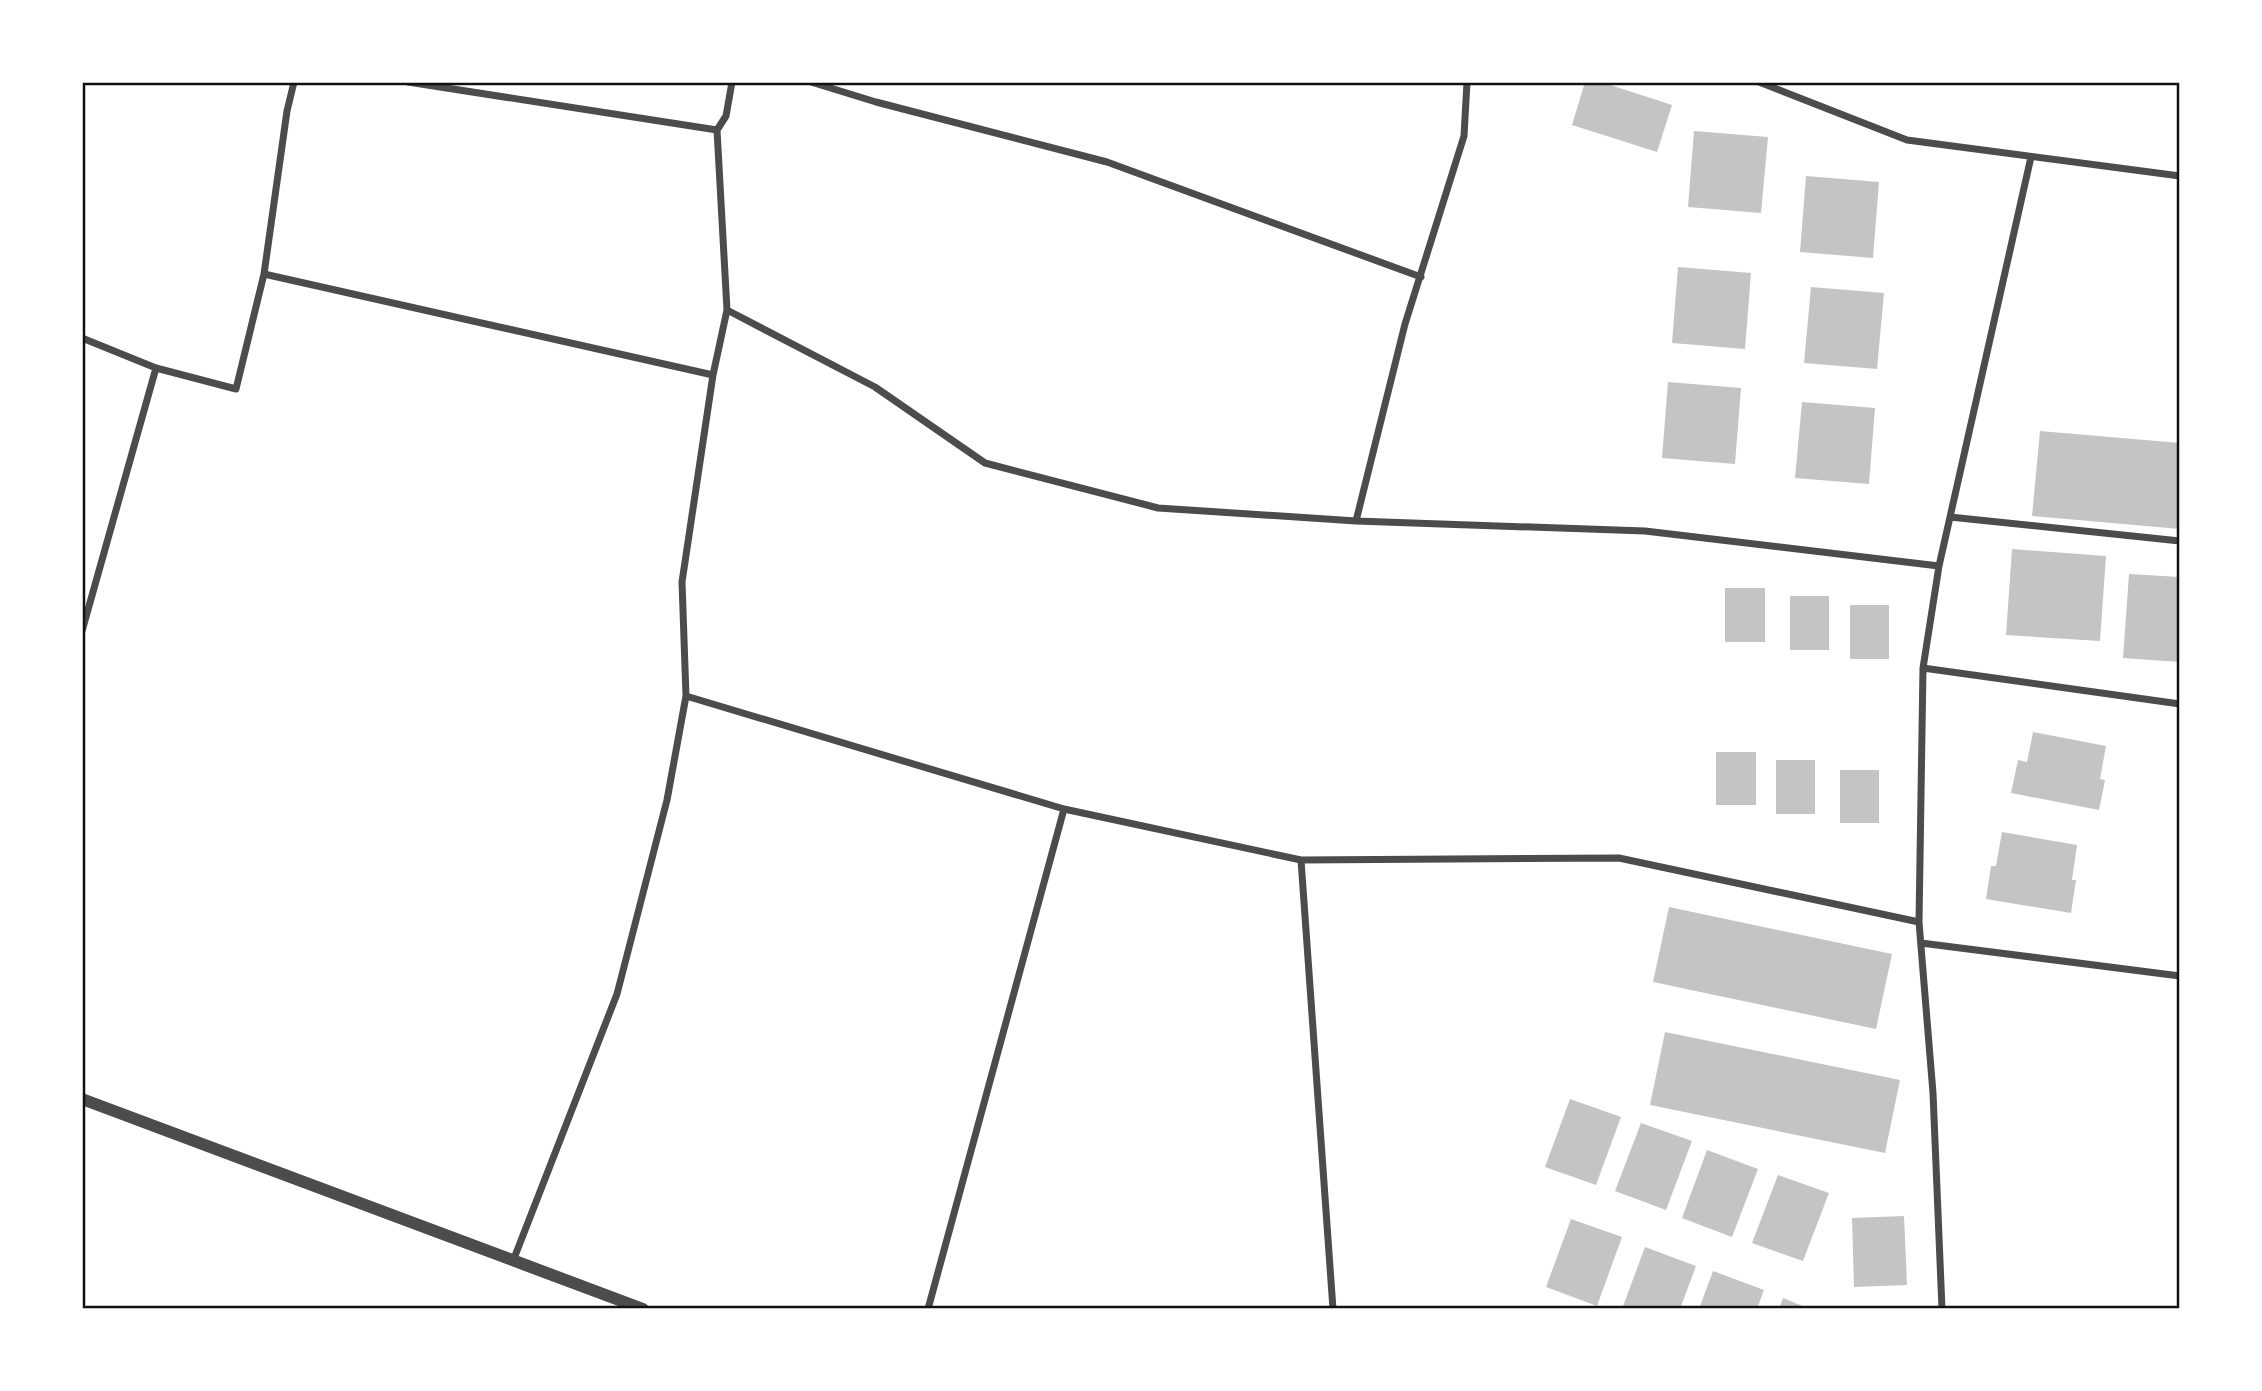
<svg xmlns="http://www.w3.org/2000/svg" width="2262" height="1391" font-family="'Fira Sans Condensed',sans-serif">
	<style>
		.building { fill: #c4c4c4 }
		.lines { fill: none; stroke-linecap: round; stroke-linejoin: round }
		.minor { stroke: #4c4c4c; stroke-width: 7 }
		.tertiary { stroke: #4c4c4c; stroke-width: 12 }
		.neatline { fill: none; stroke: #111; stroke-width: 2.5 }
	</style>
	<rect width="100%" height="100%" fill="#fff"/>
	<path class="building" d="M1585,82H1601L1672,105L1657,152L1572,125Z
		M1694,131L1768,137L1761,213L1688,207Z
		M1806,176L1879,182L1873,258L1800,252Z
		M1678,267L1751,273L1745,349L1672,343Z
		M1811,287L1884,293L1877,369L1804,363Z
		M1668,382L1741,388L1735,464L1662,458Z
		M1802,402L1875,408L1869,484L1795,478Z
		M2040,431L2180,443V529L2032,516Z
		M2012,549L2106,556L2100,641L2006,635Z
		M2129,574L2180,577V662L2123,658Z
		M1725,588H1765V642H1725Z
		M1790,596H1829V650H1790Z
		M1850,605H1889V659H1850Z
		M2033,732L2106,746L2100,779L2105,780L2099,810L2011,793L2018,760L2027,762Z
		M1716,752H1756V805H1716Z
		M1776,760H1815V814H1776Z
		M1840,770H1879V823H1840Z
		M2002,832L2077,845L2072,880H2076L2071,913L1986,899L1991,866H1996Z
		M1669,907L1892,954L1876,1029L1653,982Z
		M1665,1032L1900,1080L1885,1153L1650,1105Z
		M1570,1099L1621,1117L1596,1185L1545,1167Z
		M1641,1123L1692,1141L1666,1210L1615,1191Z
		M1707,1150L1758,1169L1732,1237L1682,1218Z
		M1778,1175L1829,1193L1803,1261L1752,1243Z
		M1904,1216L1907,1285L1854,1287L1852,1218Z
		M1571,1219L1622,1237L1597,1306L1546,1287Z
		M1645,1247L1696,1266L1680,1309H1622Z
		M1713,1271L1764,1290L1757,1309H1699Z
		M1783,1298L1810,1309H1779Z"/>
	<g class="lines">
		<path class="minor" d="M408,82L717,130
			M811,82L876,102L1107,162L1421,277
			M1759,82L1907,140L2180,176
			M264,274L287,111L294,82
			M727,310L875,387L985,463L1158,508L1356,521L1645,531L1939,566
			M82,338L156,368L82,631
			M156,368L236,389L264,274L713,375L682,582L686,696L667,800L617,994L513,1261
			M713,375L727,310L717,130L726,116L732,82
			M1950,517L2180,541
			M1356,521L1405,324L1464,136L1467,82
			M1923,668L2180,704
			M686,696L1064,809L1301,860L1619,858L1919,922
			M1301,860L1333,1309
			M1921,943L2180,976
			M928,1309L1064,809
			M1942,1309L1933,1093L1919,922L1923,668L1939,566L2031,157"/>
		<path class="tertiary" d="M82,1099L643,1309"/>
	</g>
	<rect width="2262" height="1391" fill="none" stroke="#ffffff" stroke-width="168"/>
	<rect x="84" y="84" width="2094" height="1223" class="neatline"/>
</svg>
